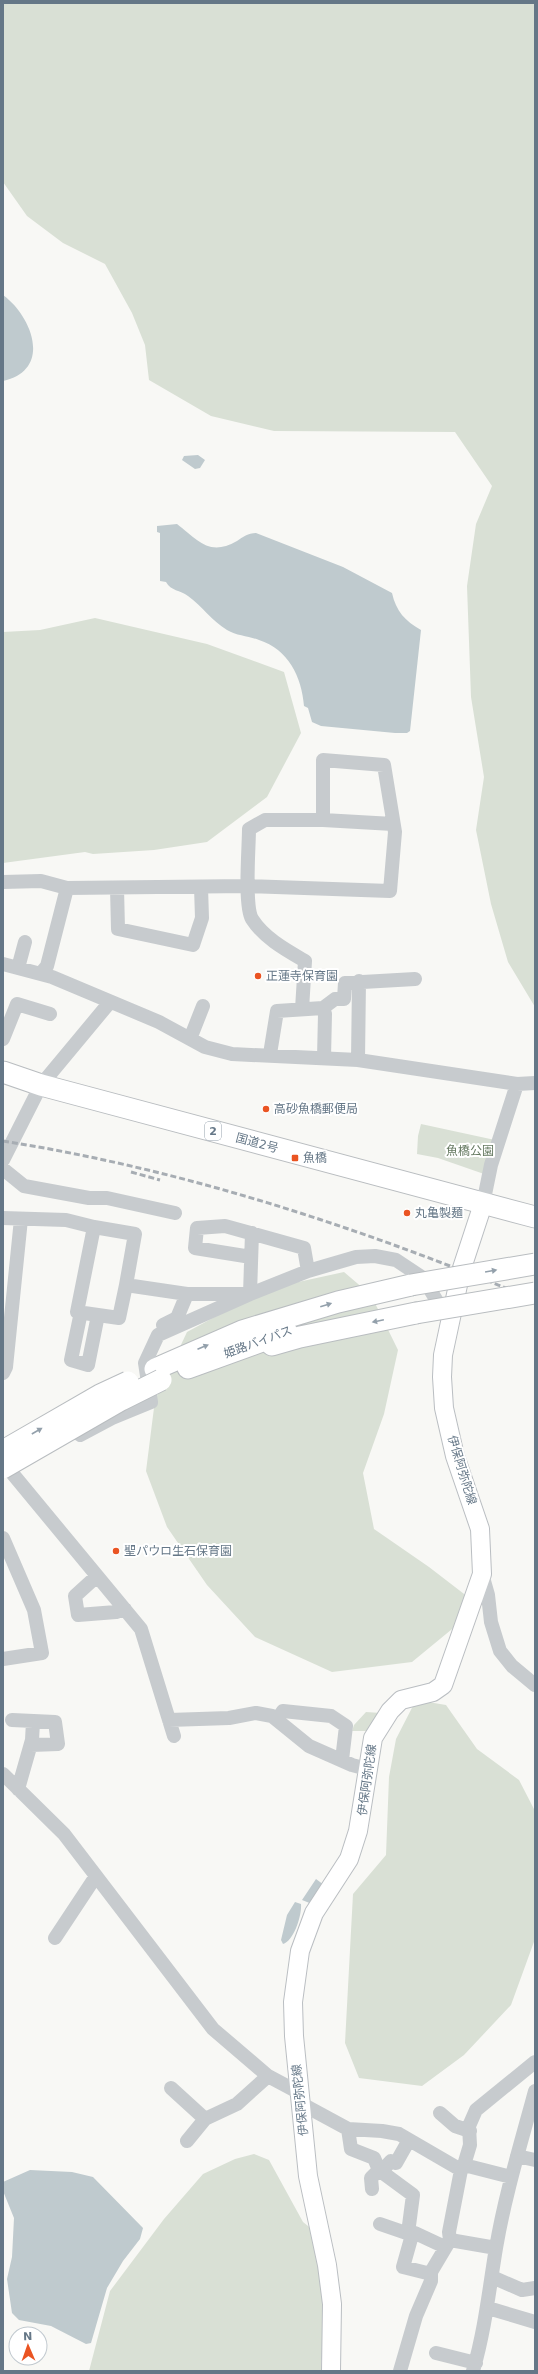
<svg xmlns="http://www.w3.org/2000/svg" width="538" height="2374" font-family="'DejaVu Sans','Noto Sans JP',sans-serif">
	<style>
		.green { fill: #d9e0d5 }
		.water { fill: #bfcace }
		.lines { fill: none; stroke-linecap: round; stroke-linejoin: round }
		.major-casing { stroke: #babec2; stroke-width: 20 }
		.highway-casing { stroke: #b9bdc0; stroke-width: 23 }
		.minor { stroke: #c7cbce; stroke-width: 14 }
		.major { stroke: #fff; stroke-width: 18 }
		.highway { stroke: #fff; stroke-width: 21 }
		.rail { stroke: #a7adb3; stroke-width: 3; stroke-dasharray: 6 3; stroke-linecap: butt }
		.highway-bridge-casing { stroke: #b9bdc0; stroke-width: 23; stroke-linecap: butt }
		.highway-bridge { stroke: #fff; stroke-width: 21 }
		.oneway { fill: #93a0ab }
		.poi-dot { fill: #ea5422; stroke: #fff; stroke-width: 1.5 }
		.labels { text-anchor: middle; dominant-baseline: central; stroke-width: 4; stroke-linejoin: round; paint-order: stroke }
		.shield { fill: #fff; stroke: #93a0ab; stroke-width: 1 }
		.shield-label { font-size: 11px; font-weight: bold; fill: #657787 }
		.poi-label { font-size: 12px; fill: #657787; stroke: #fff; text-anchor: start }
		.street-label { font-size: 12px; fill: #657787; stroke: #fff }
		.park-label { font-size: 12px; fill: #657961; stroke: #fff }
	</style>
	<rect width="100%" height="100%" fill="#f8f8f5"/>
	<path class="green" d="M3,3H535V1007L508,962L491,904L476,830L484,777L471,697L467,586L476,524L492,486L455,432L274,431L211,416L149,380L145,345L132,313L105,264L63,243L27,216L3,182Z
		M95,618L207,644L284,672L301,733L267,797L207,842L154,850L93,854L85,852L3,863V632L40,630Z
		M421,1124L495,1140L484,1174L438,1158L417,1154L418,1136Z
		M344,1272L371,1295L398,1350L384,1414L363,1473L374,1529L429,1567L468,1597L457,1625L412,1662L332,1672L255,1637L207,1585L167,1527L146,1471L155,1400L187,1332L266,1289Z
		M416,1700L446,1705L477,1749L519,1780L535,1811V1939L511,2005L464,2055L422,2086L359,2078L345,2043L353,1894L386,1855L389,1777L396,1739Z
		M366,1712L381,1713L370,1731H352L354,1725Z
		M254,2154L269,2160L303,2222L313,2230L321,2254L326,2349L321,2361V2371H89L110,2291L164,2219L203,2174L235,2159Z"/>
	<path class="water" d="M3,295C32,316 53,370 3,381Z
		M198,455L205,460L200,468L195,469L182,460L184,456Z
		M177,524C198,540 209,557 237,541C243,537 248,533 256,533L343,567L392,593C396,611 405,621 421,630L410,731L407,733H395L321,726L312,722L308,708L304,706C302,677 288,649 259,640C249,636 237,636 227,630C212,621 202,606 188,596C180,590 171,591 166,582L160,581V533L157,532V526Z
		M316,1879L324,1885L312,1904L302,1900Z
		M295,1902L301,1904C302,1915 294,1941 283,1944L281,1940L287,1915Z
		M30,2170L72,2172L93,2177L143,2228L140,2239L123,2261L107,2288L91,2343L86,2344L51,2326L19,2320L12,2313L7,2279L12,2257L14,2218L3,2191V2182Z"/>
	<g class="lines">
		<g class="major-casing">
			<path id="major" d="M331,2371L332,2304L327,2265L308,2176L294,2036L293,2002L300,1951L314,1913L349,1859L358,1831L373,1738L390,1711L401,1700L433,1692L443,1685L482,1574L480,1529L455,1456L444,1408L442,1377L443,1355L461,1271L483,1204"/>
		</g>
		<g class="highway-casing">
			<path id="highway" d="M3,1072L41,1085L535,1217
				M272,1345L300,1337L416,1313
				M188,1368L287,1332
				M155,1369L242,1331L338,1302L411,1285"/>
		</g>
		<path class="minor" d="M323,820L393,824
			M3,882L41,881L67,888
			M117,888L118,929L193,945L202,918L201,887
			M3,964L52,977L159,1022L205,1047L232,1054L358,1060L517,1084L535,1083
			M18,968L25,942
			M41,973L47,966L67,888L248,886L390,891L395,832L384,765L323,760V820H265L249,829C249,848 244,905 252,919C264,938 286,950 305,961L302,1009
			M323,1008L325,1014L324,1058
			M3,1039L17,1004L50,1014
			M190,1039L203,1006
			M270,1054L277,1011L323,1008L335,999H344L345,983L415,979
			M358,1060L359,981
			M3,1160L41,1085L110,1002
			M3,1169L24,1186L89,1198H107L175,1213
			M483,1204L491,1165L517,1084
			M3,1218L66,1220L94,1227L77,1312L119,1318L126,1285L187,1294H250L308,1271L356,1257L375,1256L396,1260L423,1278L446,1316
			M94,1227L135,1234L126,1285
			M251,1257L195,1248L197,1228L225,1226L304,1248L308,1271
			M81,1312L71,1360L88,1365L98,1315
			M163,1325L177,1318L187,1294
			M3,1373L6,1367L21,1219
			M80,1435L112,1418L151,1402L145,1363L158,1335L250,1294L252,1233
			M12,1473L141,1629L174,1736
			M3,1538L34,1610L42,1653L3,1659
			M482,1574L488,1595L491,1622L500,1651L512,1666L535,1685
			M97,1576L75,1596L78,1615L116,1612L125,1609
			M12,1720L55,1722L58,1744L31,1745
			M169,1720L229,1718L256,1713L272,1716L309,1746L352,1765L367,1769
			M277,1720L283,1711L331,1716L346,1726L342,1760
			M3,1774L64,1834L213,2029L268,2076L298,2092
			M18,1789L32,1740L33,1722
			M55,1938L96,1876
			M171,2088L205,2119
			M300,2103L348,2129L382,2131L399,2134L461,2170L464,2165L511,2177
			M440,2113L455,2126L470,2131
			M348,2129L351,2149L374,2158L379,2170L413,2195L408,2233
			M187,2141L205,2119L237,2104L268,2076
			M517,2156L535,2160
			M464,2165L470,2145L469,2126L476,2110L535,2062
			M381,2172L391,2161L396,2163L409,2140
			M372,2189L371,2178L379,2170
			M380,2224L412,2235L403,2267L431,2274
			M412,2235L415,2233L445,2247
			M450,2240L449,2232L461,2170
			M492,2277L522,2290L535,2288
			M488,2308L535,2322
			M436,2353L476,2363
			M400,2371L416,2316L431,2281V2272L450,2240L496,2248
			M473,2371C485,2330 489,2290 496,2248C505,2195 521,2143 535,2091"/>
		<use href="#major" class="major"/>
		<use href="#highway" class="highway"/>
		<path class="rail" d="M3,1141C187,1170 364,1229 535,1300
			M131,1172L160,1180"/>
		<g class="highway-bridge-casing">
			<path id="highway-bridge" d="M411,1285L535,1264
				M416,1313L535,1293
				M3,1451L100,1395L128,1382
				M3,1468L121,1400L161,1380"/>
		</g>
		<use href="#highway-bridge" class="highway-bridge"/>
	</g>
	<defs><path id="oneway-solid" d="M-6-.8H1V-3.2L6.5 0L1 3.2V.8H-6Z"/></defs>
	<g class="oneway">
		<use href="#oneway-solid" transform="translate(491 1271) rotate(-10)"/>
		<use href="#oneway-solid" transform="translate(326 1305) rotate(-17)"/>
		<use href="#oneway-solid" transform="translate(378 1321) rotate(168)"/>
		<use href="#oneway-solid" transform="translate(203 1347) rotate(-23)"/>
		<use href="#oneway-solid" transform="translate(37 1431) rotate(-30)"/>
	</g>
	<g class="poi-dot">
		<circle cx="258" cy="976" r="4"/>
		<circle cx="266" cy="1109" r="4"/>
		<rect x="291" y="1154" width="8" height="8" rx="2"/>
		<circle cx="407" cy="1213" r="4"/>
		<circle cx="116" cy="1551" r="4"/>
	</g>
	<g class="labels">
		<rect class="shield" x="205" y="1122" width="16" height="18" rx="3"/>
		<g class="shield-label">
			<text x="213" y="1131">2</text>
		</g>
		<g class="poi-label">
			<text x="266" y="976">正蓮寺保育園</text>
			<text x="274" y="1109">高砂魚橋郵便局</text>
			<text x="303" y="1158">魚橋</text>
			<text x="415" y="1213">丸亀製麺</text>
			<text x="124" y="1551">聖パウロ生石保育園</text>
		</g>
		<g class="street-label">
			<text transform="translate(257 1143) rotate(15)">国道2号</text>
			<text transform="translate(258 1342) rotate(-20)">姫路バイパス</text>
			<text transform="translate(462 1470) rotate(73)">伊保阿弥陀線</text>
			<text transform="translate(367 1780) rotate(-82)">伊保阿弥陀線</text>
			<text transform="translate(300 2100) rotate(-96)">伊保阿弥陀線</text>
		</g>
		<g class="park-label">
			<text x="470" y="1151">魚橋公園</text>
		</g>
	</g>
	<rect width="538" height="2374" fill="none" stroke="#657787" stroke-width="8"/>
	<g transform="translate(28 2346) rotate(358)"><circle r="19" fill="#ffffff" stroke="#c1c9cf"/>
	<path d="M0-3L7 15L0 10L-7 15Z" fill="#ea5422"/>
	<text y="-6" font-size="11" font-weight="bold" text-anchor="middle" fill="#657787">N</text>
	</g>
</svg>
